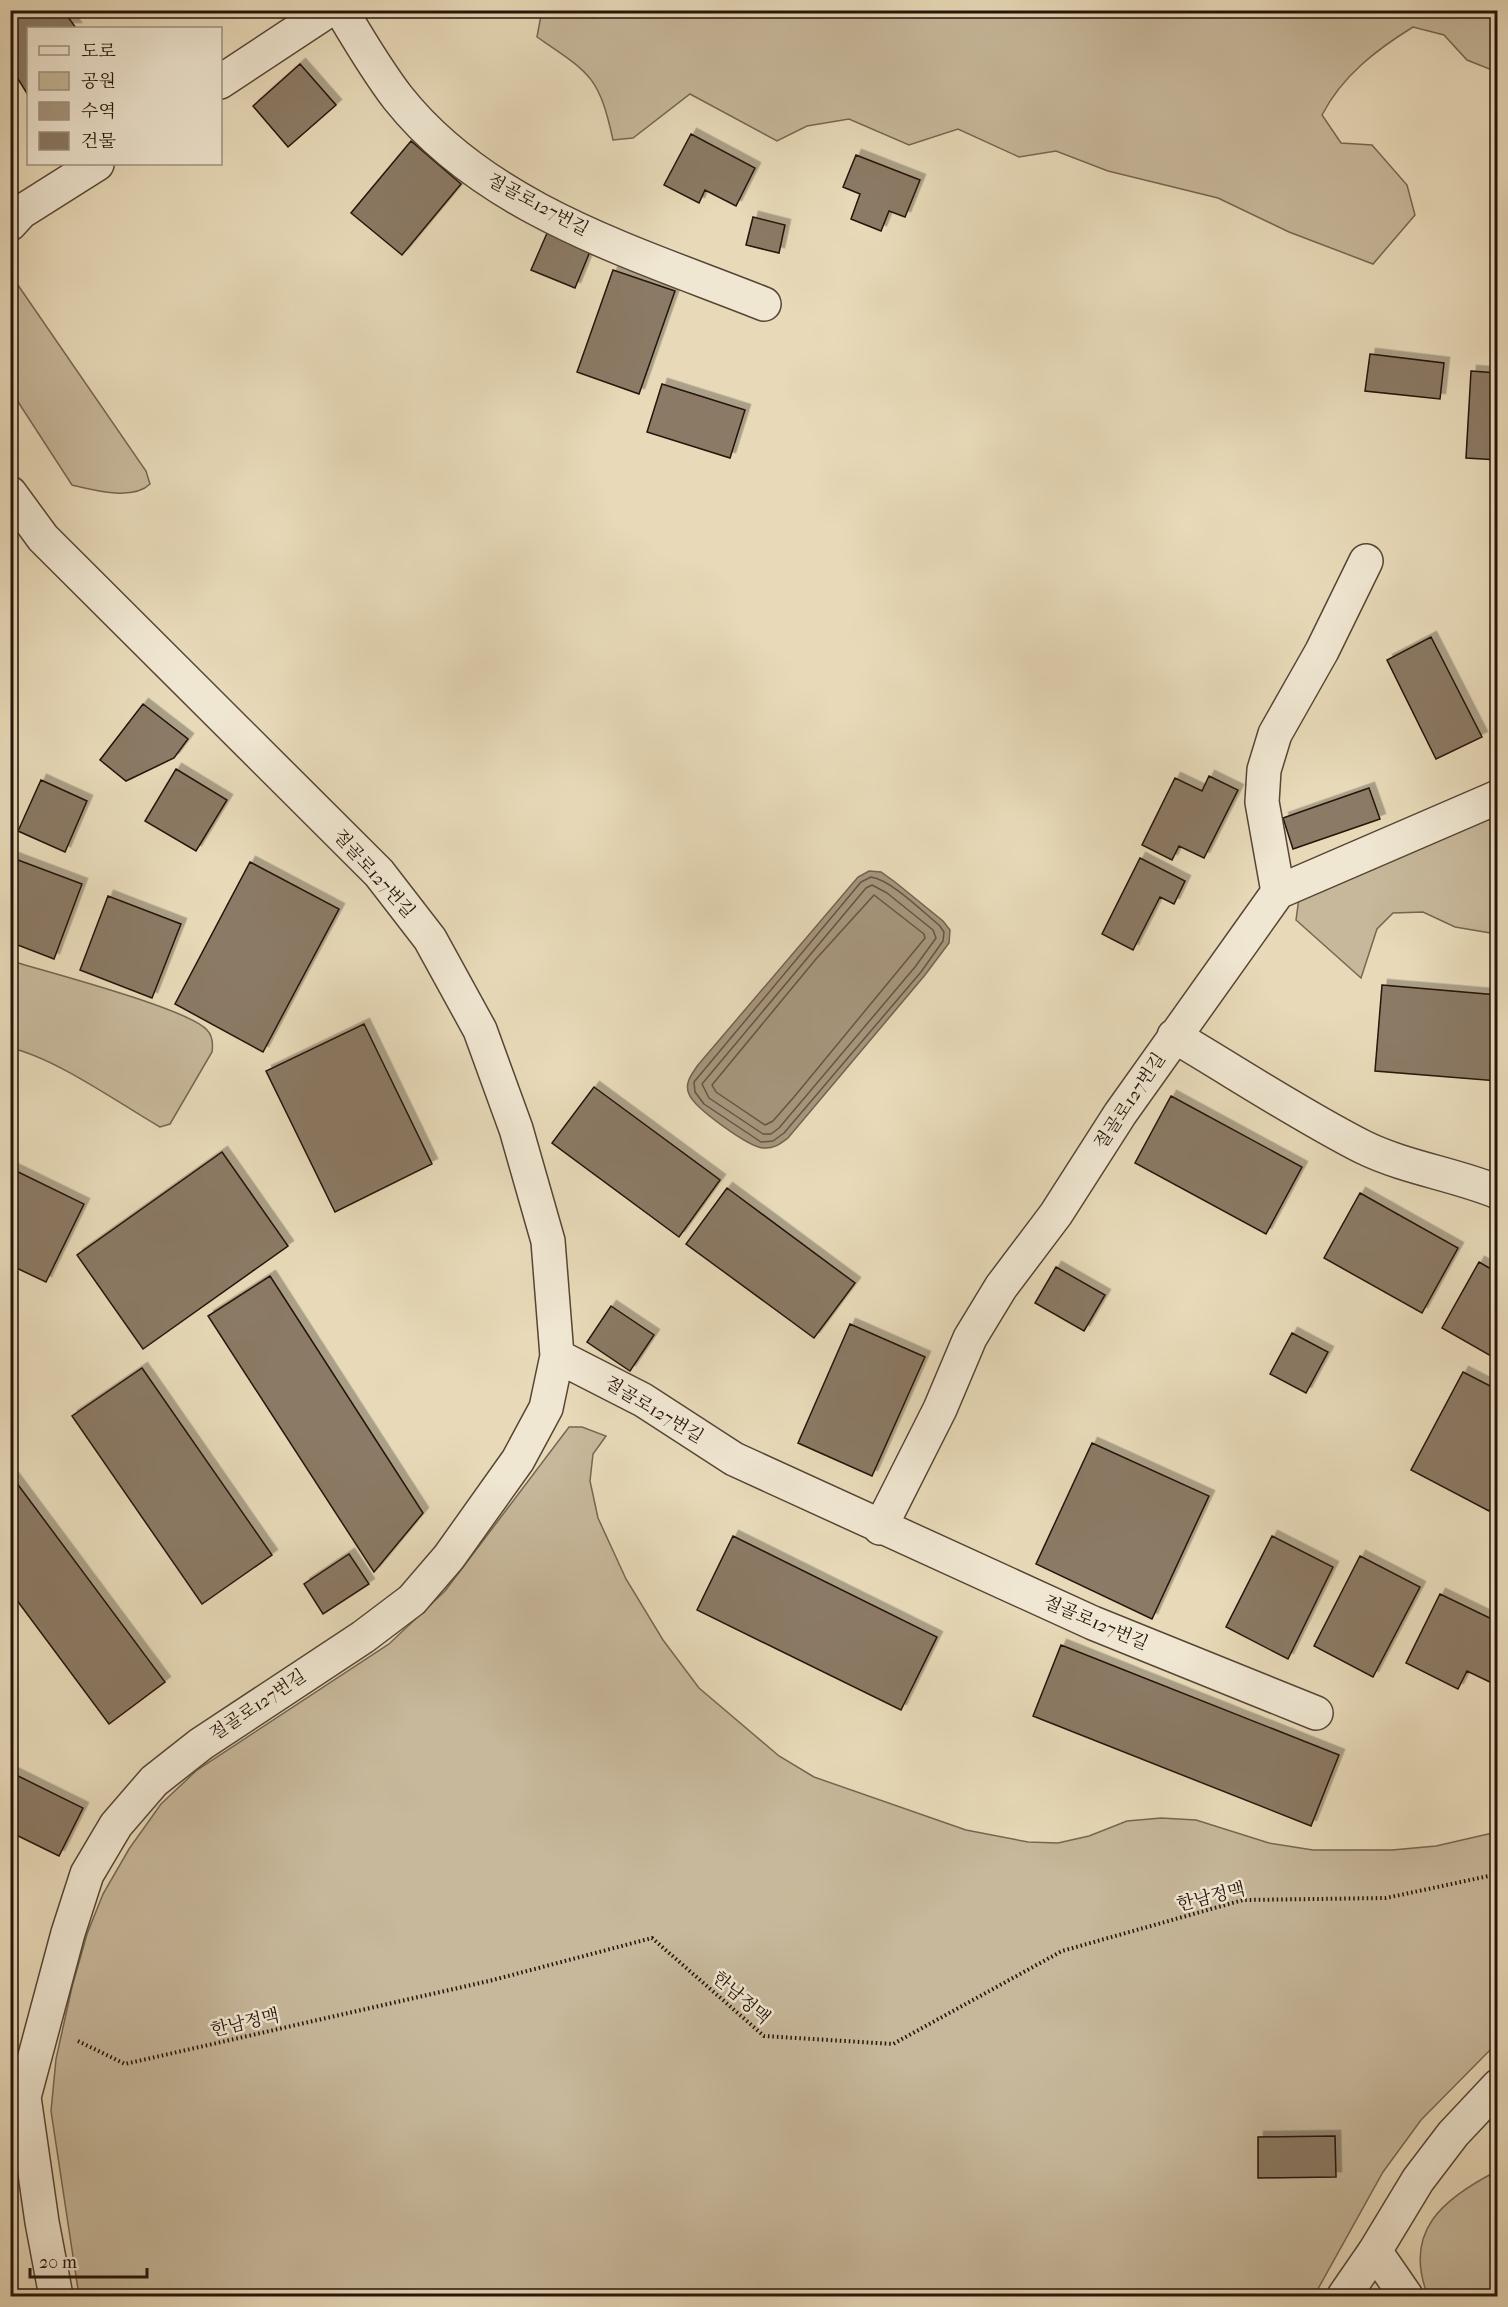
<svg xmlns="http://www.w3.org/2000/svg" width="1508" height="2307" font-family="'IM FELL French Canon','Noto Serif KR',serif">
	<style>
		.green { fill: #c7b89b; stroke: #766652; stroke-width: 1.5 }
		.water { fill: #a6967d; stroke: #73624f; stroke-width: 1.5 }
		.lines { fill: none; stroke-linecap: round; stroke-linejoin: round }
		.shore { stroke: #665443; stroke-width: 1.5 }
		.building { fill: #8b7a65; stroke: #261309; stroke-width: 1.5; filter: url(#shadow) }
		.minor-casing { stroke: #564535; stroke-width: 36 }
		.path { stroke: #261309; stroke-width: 4; stroke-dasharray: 1.5 3; stroke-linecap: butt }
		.minor { stroke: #f0e7d2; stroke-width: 33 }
		.labels { text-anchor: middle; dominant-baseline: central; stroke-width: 5; stroke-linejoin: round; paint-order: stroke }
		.street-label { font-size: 18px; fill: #261309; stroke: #f0e7d2 }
	</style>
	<defs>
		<filter id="shadow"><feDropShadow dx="5.5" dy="-5.5" stdDeviation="0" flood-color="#0004"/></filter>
	</defs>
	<rect width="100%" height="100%" fill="#e8dab9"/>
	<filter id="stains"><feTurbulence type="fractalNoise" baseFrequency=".00333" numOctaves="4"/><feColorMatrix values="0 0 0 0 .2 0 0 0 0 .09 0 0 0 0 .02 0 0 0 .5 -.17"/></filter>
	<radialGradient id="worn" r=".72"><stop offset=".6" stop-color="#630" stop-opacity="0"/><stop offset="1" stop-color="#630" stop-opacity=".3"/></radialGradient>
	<path class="green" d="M542,10L595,18L607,10L1497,11V72L1467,60L1444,35L1413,27C1376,50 1342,76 1322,115L1341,143L1372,145L1407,185L1415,215L1373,264L1289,232L1218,198L1108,171L1056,151L1019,157L958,129L909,145L849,119L807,126L777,141L690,94L633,138L613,140C599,76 590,73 537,37Z
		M11,275L146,471L150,484C133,501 93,490 72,485L11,391Z
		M1497,805V934L1455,927L1423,912L1393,913L1377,929L1361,978L1296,920L1299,898Z
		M11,961C45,971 189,1009 207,1030C213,1036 213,1045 212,1052L170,1124L160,1127C117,1102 57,1059 11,1048Z
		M569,1427H582L606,1436L593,1454L590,1481L598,1518L626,1579L663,1640L699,1688L779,1756L814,1777L966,1830L1028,1842L1058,1843L1089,1836L1127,1821L1161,1818L1196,1820L1269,1843L1313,1850H1392L1436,1846L1497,1832V2043L1421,2120L1383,2172L1314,2296H79L51,2111L56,2059L72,1987L87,1934L103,1894L129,1849L161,1804L197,1770L389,1644L445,1591Z
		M1497,2171V2296H1428C1402,2231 1444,2198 1497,2171Z"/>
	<path class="water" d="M869,871L881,872L895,882L943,921L950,930L949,943L925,975L788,1138C780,1144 774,1149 763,1148C749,1147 694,1108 689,1094C684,1083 692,1074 698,1065L858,877Z"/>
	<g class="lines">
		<path class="shore" d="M871,877C891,880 922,911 939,925L944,932L943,941L921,972L784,1133L773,1141L761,1142L704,1104L695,1092L694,1082L861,882Z
			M872,885L887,893L933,930L936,938L915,967L779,1128L771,1134H763L709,1098L702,1084L866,888Z
			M874,895L924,934L925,938L794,1097L773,1121L765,1125L716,1092L712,1085L816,959Z"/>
	</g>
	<path class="building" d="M10,10H63L76,28H28V95L10,66Z
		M300,64L336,105L288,147L253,106Z
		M691,134L755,168L736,206L705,190L699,203L664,185Z
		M411,141L461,184L402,255L351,213Z
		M856,155L920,180L905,217L889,211L881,231L851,219L860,194L843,187Z
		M753,217L785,225L779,253L746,245Z
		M548,231L591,249L575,288L531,270Z
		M613,270L675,291L639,394L577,372Z
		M1370,354L1444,363L1440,399L1365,391Z
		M1471,371L1498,373V460L1466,458Z
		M662,384L745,410L730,458L647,432Z
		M1431,637L1482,737L1436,759L1387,660Z
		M143,704L188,739L174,758L126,781L100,760Z
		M176,769L227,800L196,851L145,821Z
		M1209,776L1238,790L1204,858L1179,846L1172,860L1142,845L1175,778L1202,791Z
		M41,780L87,801L65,852L18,831Z
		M1369,788L1380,819L1293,849L1283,818Z
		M10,857L82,884L54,959L10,942Z
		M1140,858L1185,881L1174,904L1160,897L1133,950L1102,934Z
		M250,862L339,909L263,1052L175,1004Z
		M108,896L181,924L152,998L80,970Z
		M1382,985L1498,995V1081L1375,1071Z
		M364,1024L432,1164L335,1212L266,1071Z
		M594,1087L720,1180L679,1237L552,1143Z
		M1171,1096L1302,1167L1266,1234L1135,1163Z
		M222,1152L288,1246L143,1349L77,1255Z
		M10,1168L84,1204L46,1282L10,1265Z
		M727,1188L855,1283L814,1338L686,1244Z
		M1360,1193L1458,1248L1422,1313L1324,1258Z
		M1479,1262L1498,1273V1360L1442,1328Z
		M1056,1267L1105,1295L1084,1331L1035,1303Z
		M270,1276L423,1513L374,1572L208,1316Z
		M611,1306L654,1335L630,1371L587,1342Z
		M850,1324L925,1357L872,1476L798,1443Z
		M1292,1333L1328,1352L1306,1393L1270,1374Z
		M142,1368L272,1555L202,1604L72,1416Z
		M1463,1372L1498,1390V1494L1489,1511L1411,1470Z
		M1092,1443L1209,1496L1152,1619L1036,1564Z
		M10,1474L165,1682L109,1724L10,1591Z
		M733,1536L937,1637L901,1710L697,1610Z
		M1272,1536L1333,1567L1288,1659L1226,1627Z
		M349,1554L369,1584L323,1614L304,1584Z
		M1360,1556L1420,1587L1373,1677L1314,1646Z
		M1440,1594L1498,1622V1677L1494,1684L1467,1671L1458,1689L1406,1663Z
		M1061,1645L1339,1755L1311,1826L1033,1716Z
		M10,1772L83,1808L59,1856L10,1832Z
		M1335,2136L1336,2177L1258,2178V2137Z"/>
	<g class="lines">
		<g class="minor-casing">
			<path id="minor" d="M341,10C359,40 377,71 398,98C487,210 636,253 764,304
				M220,82L329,10
				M10,224L21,212L97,164
				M10,493L43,538L379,873L430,939L480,1030L516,1129L548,1241L557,1356L546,1408L518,1460L449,1557L412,1600L363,1637L201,1744L154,1781L116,1825L87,1874L68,1933L24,2097L42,2222L56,2296
				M1278,892L1262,802L1264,770L1275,734L1322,651L1366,561
				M1174,1036C1235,1072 1300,1115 1363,1147C1406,1168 1454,1174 1498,1192
				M557,1356L643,1400L734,1459L1093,1623L1316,1713
				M880,1528L940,1409L970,1338L1001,1287L1056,1214L1120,1114L1278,892L1498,797
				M1344,2296L1375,2251
				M1406,2296L1375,2251L1418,2180L1453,2134L1498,2086"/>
		</g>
		<path class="path" d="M78,2041L125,2064L493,1980L652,1938L764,2036L893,2044L1062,1951L1243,1900L1386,1898L1498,1874"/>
		<use href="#minor" class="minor"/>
	</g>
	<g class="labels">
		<g class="street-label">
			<text transform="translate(538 205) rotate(28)">절골로127번길</text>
			<text transform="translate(374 874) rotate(48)">절골로127번길</text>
			<text transform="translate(1130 1101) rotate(-56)">절골로127번길</text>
			<text transform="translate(654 1410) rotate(31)">절골로127번길</text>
			<text transform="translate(1096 1623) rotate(23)">절골로127번길</text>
			<text transform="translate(258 1705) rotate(-34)">절골로127번길</text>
			<text transform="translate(1211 1897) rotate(-14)">한남정맥</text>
			<text transform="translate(741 1998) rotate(41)">한남정맥</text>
			<text transform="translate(245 2023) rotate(-13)">한남정맥</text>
		</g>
	</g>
	<rect width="1508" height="2307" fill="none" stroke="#e8dab9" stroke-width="36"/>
	<rect x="12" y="12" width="1484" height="2283" fill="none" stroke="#261309" stroke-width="3"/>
	<rect x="18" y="18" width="1472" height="2271" fill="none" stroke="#261309" stroke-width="1.5"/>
	<rect x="27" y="27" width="195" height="138" fill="#f0e7d2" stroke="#9f9282" stroke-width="1.5"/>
	<rect x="39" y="46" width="30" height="9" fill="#f0e7d2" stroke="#9f9282" stroke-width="1.5"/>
	<text x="81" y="57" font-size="18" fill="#261309">도로</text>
	<rect x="39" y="72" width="30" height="18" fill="#c7b89b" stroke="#9f9282" stroke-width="1.5"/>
	<text x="81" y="87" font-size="18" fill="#261309">공원</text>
	<rect x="39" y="102" width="30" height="18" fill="#a6967d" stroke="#9f9282" stroke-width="1.5"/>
	<text x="81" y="117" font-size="18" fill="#261309">수역</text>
	<rect x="39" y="132" width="30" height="18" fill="#8b7a65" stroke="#9f9282" stroke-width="1.5"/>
	<text x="81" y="147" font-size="18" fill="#261309">건물</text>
	<path d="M30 2268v9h117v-9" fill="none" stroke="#261309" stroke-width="3"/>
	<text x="39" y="2268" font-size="18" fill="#261309" stroke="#f0e7d2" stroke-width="4.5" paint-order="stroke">20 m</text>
	<rect width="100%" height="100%" filter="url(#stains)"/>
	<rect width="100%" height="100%" fill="url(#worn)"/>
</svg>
